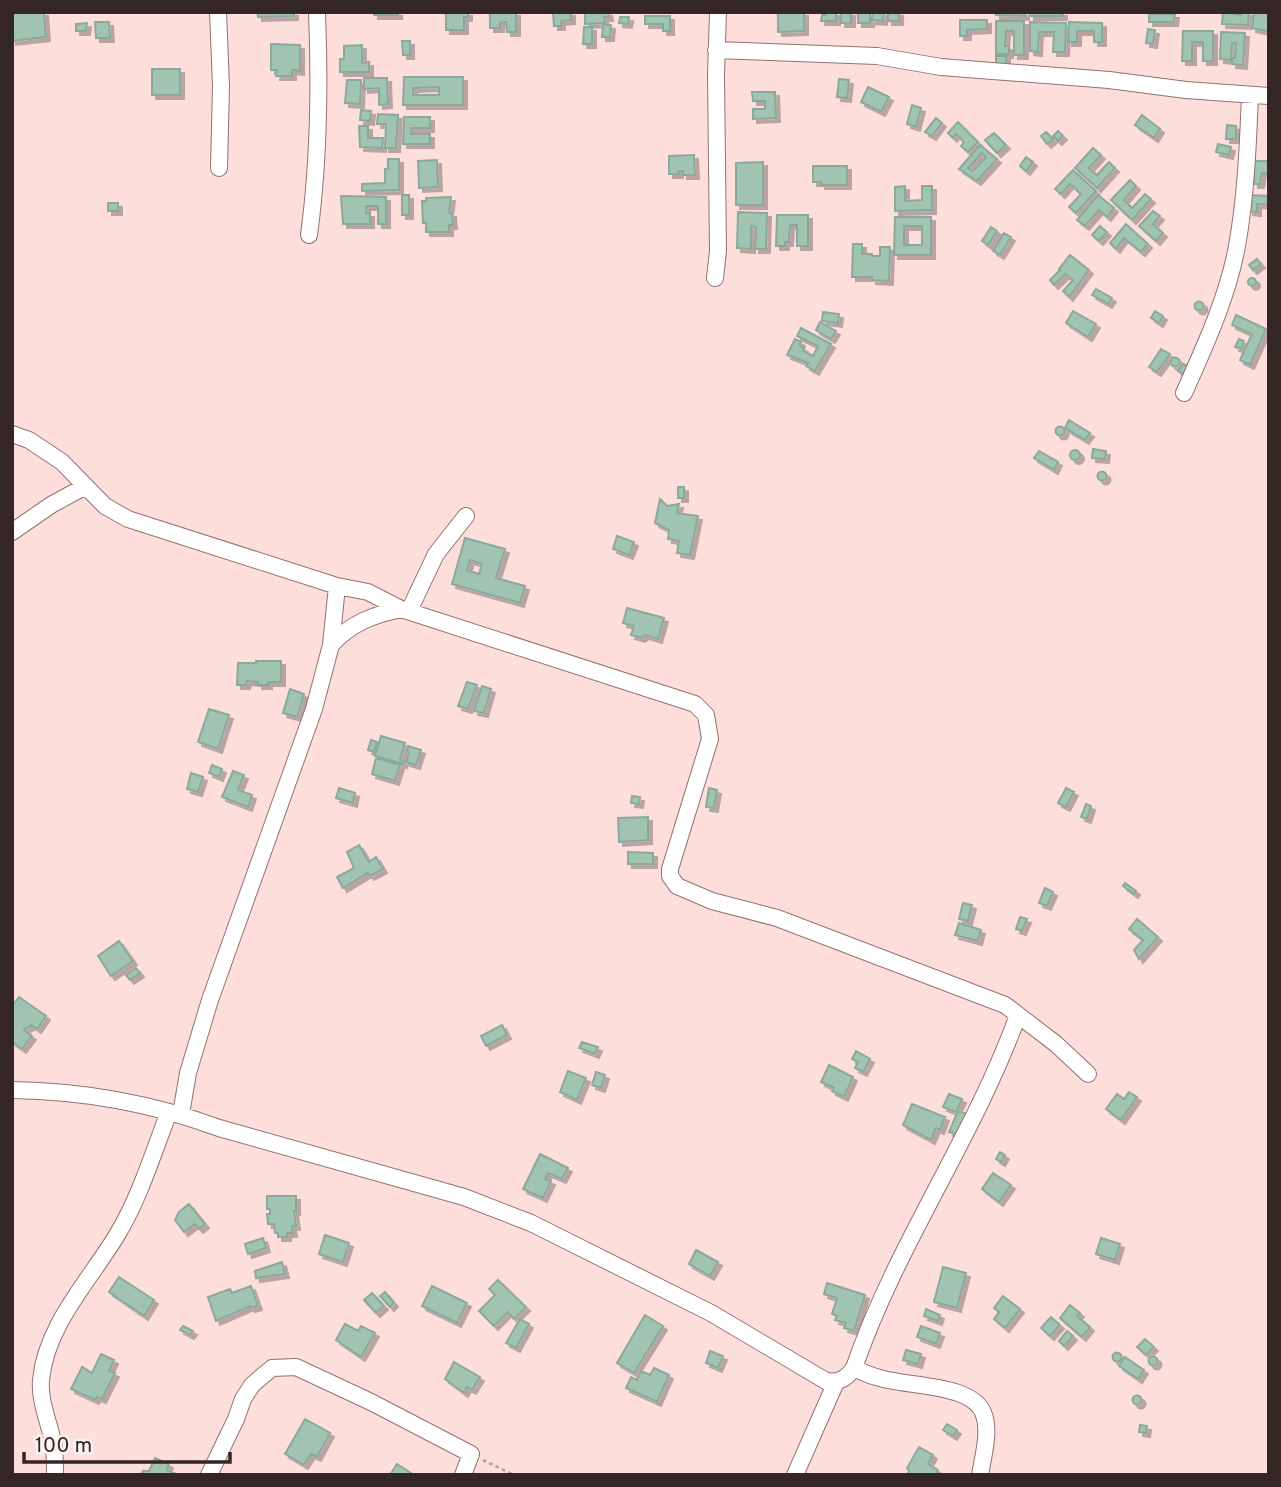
<svg xmlns="http://www.w3.org/2000/svg" width="1281" height="1487" font-family="Overpass,sans-serif">
	<style>
		.building { fill: #a1c3b2; stroke: #89aa9a; stroke-width: 2; fill-rule: evenodd; filter: url(#shadow) }
		.lines { fill: none; stroke-linecap: round; stroke-linejoin: round }
		.street-casing { stroke: #94716e; stroke-width: 18 }
		.path { stroke: #b89e9b; stroke-width: 2.5; stroke-dasharray: 3.5 3.5; stroke-linecap: butt }
		.street { stroke: #fff; stroke-width: 16 }
	</style>
	<defs>
		<filter id="shadow"><feDropShadow dx="4" dy="4" stdDeviation="0" flood-color="#0004"/></filter>
	</defs>
	<rect width="100%" height="100%" fill="#fededb"/>
	<path class="building" d="M12,12H44L46,37L12,41Z
		M258,12H294V16L258,17Z
		M374,12H398V15H374Z
		M446,12H468V17H464V30H446Z
		M490,12H516V32H507L506,22L500,23V28H490Z
		M571,12V20L561,21V26H554L553,13Z
		M585,12H608L609,17H604L605,23L585,24Z
		M778,12H804V31L778,32Z
		M826,12H836V21H821L822,15H826Z
		M841,12H851V23H841Z
		M858,12H870V23H858Z
		M873,12H884L883,21L872,20Z
		M888,12H899V21H888Z
		M996,12H1025V16L996,15Z
		M1030,12H1063V16H1030Z
		M1223,12L1241,15V12H1249L1248,25L1222,24Z
		M1254,12H1269V32L1252,28Z
		M1149,14H1175L1174,22H1149Z
		M645,16H670V31H663V24H645Z
		M620,17H629L628,24L619,23Z
		M960,20H987V29L967,30V36H960Z
		M996,21H1024V55H1014V31H1006L1005,46H1009V54H996Z
		M95,22H109L110,38H96Z
		M1030,22L1066,23L1065,52H1053L1054,32H1039L1038,52L1030,51Z
		M1069,22L1102,23V42H1094V31H1077V42H1068Z
		M87,23L86,31H76V24Z
		M603,24L611,25L610,37H602Z
		M584,27H592V44H583Z
		M1148,29L1155,30L1153,44L1146,43Z
		M1183,31H1213V61H1203V42H1192V61H1182Z
		M1221,32L1245,33L1243,65L1232,64V58H1235L1236,43H1232L1231,60L1220,59Z
		M402,41H410V55H403Z
		M271,44L300,45V71L292,70V76H276L277,70H271Z
		M362,45V63L369,62V72H340V59H344V46Z
		M996,56H1006V65H996Z
		M152,69H180V95H152Z
		M404,77H463V105H403ZM439,87V95H413V88Z
		M364,78H387L388,104L379,105V88L364,89Z
		M839,79L849,80L847,98L837,97Z
		M347,80H361L360,104L345,103Z
		M868,87L889,97L881,112L861,102Z
		M752,92H775L776,118L753,119V109H765V101H753Z
		M912,105L921,108L916,127L907,124Z
		M361,110L371,111L370,121L360,120Z
		M378,114L398,115L396,148H385L386,124H377Z
		M1142,115L1160,129L1154,138L1135,125Z
		M404,117H430V128H411V134H430V144H403Z
		M936,118L942,123L932,136L925,132Z
		M958,122L978,142L968,152L961,146L964,142L956,134L953,138L948,133Z
		M1227,125L1236,126V139H1226Z
		M359,126H368V138H383L382,148L360,147Z
		M1058,131L1063,136L1058,141L1053,136Z
		M1046,132L1053,139L1047,144L1041,136Z
		M994,133L1006,145L997,153L985,140Z
		M1218,144L1231,147L1229,155L1216,152Z
		M980,145L997,159L977,181L959,169ZM982,153L986,157L973,171L968,168Z
		M1093,148L1101,155L1089,168L1097,175L1109,162L1115,168L1097,188L1075,168Z
		M694,155L695,175H683V171H679V174H669V156Z
		M1026,157L1033,162L1026,171L1020,166Z
		M388,159H399V190L362,191V184L385,183V169H388Z
		M437,160L438,187L419,188L418,161Z
		M1253,161H1269V173H1262L1260,184H1254Z
		M763,162V205H736V163Z
		M813,166H847V185H821V182H813Z
		M1073,170L1096,191L1076,213L1069,207L1081,194L1070,184L1061,194L1055,189Z
		M1130,180L1136,186L1124,200L1132,208L1145,194L1151,199L1132,220L1111,200Z
		M905,186V201L922,200V186H932V210L895,211V187Z
		M402,195H409V215H402Z
		M1098,195L1114,208L1107,217L1099,210L1085,226L1077,220Z
		M1249,195L1269,196V216V205L1257,204V212L1249,211Z
		M341,196L386,197V224H378V206H366V213H370V224H343Z
		M451,197L449,213H452L453,225H449V232H426V223H423L422,201H426V198Z
		M108,203H118V211H108Z
		M1153,211L1160,216L1153,224L1163,233L1156,241L1139,226Z
		M738,212L767,213L766,249H755L756,227L751,226V249L737,248Z
		M777,215H808V246H797V225H790L789,242H785V246H776Z
		M895,217H931V255H894ZM904,226H922V245H904Z
		M1126,224L1148,244L1141,252L1124,238L1116,249L1110,243Z
		M1100,226L1107,232L1099,241L1092,235Z
		M991,227L997,231L988,245L982,241Z
		M1004,233L1011,237L1000,255L993,251Z
		M853,244H862V254H872V256H880V247H890L889,281L872,280V277H852Z
		M1070,255L1089,270L1069,297L1063,291L1073,280L1066,274L1054,285L1050,280L1060,270L1059,269Z
		M1257,259L1261,264L1253,270L1249,265Z
		M1248 282a4 4 0 1 1 8 0a4 4 0 1 1-8 0Z
		M1096,289L1112,298L1108,304L1092,295Z
		M1194.5 306a4.5 4.5 0 1 1 9 0a4.5 4.5 0 1 1-9 0Z
		M1073,311L1096,324L1088,337L1066,323Z
		M1155,311L1163,316L1159,323L1151,318Z
		M823,312L839,314L838,323L822,321Z
		M1236,315L1266,329L1250,365L1240,360L1252,334L1232,325Z
		M820,322L836,331L831,339L816,330Z
		M801,328L831,344L815,371L806,366L808,363L787,355L795,339L801,342L800,346L804,348L803,351L813,356L818,346L797,336Z
		M1239,339L1244,341L1241,349L1235,347Z
		M1161,349L1170,354L1157,372L1149,367Z
		M1170.5 362a4.5 4.5 0 1 1 9 0a4.5 4.5 0 1 1-9 0Z
		M1183,364L1189,367L1184,375L1178,371Z
		M1069,420L1090,433L1085,440L1065,428Z
		M1055.5 431a4.5 4.5 0 1 1 9 0a4.5 4.5 0 1 1-9 0Z
		M1093,449L1106,451L1105,459L1092,458Z
		M1070 455a5 5 0 1 1 10 0a5 5 0 1 1-10 0Z
		M1039,451L1058,462L1054,470L1034,458Z
		M1097.5 476a4.5 4.5 0 1 1 9 0a4.5 4.5 0 1 1-9 0Z
		M678,487H684V498H678Z
		M660,499L667,506L679,504L677,513L698,516L690,555L677,553L679,541L668,539L669,530L655,523Z
		M617,536L634,542L629,555L613,549Z
		M465,538L505,549L496,578L525,586L520,603L452,584ZM470,560L482,564L479,574L467,570Z
		M627,608L664,618L658,639L645,635L641,638L631,635L634,626L623,623Z
		M256,661H281V682H268V685H258V682L247,681L246,685H237L238,663H256Z
		M467,682L477,685L468,709L458,706Z
		M482,686L491,689L484,713L474,711Z
		M290,689L304,694L297,717L283,713Z
		M209,709L229,715L218,749L198,742Z
		M381,736L405,743L400,760L404,761L403,764L375,756Z
		M371,740L377,742L374,752L368,750Z
		M408,746L421,750L416,765L406,762L409,752L407,751Z
		M376,758L400,765L395,781L372,774Z
		M212,765L222,769L219,777L209,773Z
		M233,771L244,775L238,790L252,795L248,807L222,797Z
		M191,773L203,777L198,792L187,789Z
		M339,788L355,793L353,803L336,798Z
		M709,788L717,790L714,808L706,807Z
		M1066,788L1074,792L1066,807L1058,803Z
		M632,796L640,797L639,804L631,803Z
		M1086,804L1091,806L1087,819L1081,817Z
		M648,817V840L619,842L618,818Z
		M359,845L369,862L376,857L383,869L370,876L368,873L343,888L337,877L354,868L347,852Z
		M628,852L653,853V864H628Z
		M1125,883L1136,891L1134,894L1123,886Z
		M1045,888L1053,892L1047,906L1039,903Z
		M963,903L972,905L968,921L959,919Z
		M1020,917L1027,919L1022,931L1016,929Z
		M1137,919L1158,937L1139,959L1134,950L1143,940L1129,929Z
		M959,923L981,930L978,941L955,935Z
		M119,941L133,961L111,976L98,956Z
		M136,968L140,973L130,980L126,975Z
		M19,997L46,1016L37,1029L31,1025L24,1030L32,1036L22,1049L12,1042V1006Z
		M502,1025L507,1035L486,1046L481,1036Z
		M582,1042L598,1047L595,1054L579,1048Z
		M856,1051L870,1059L863,1072L855,1068L858,1062L852,1059Z
		M829,1065L853,1077L844,1097L832,1091L834,1088L821,1082Z
		M568,1071L586,1078L577,1100L560,1092Z
		M596,1072L605,1075L601,1088L592,1085Z
		M1129,1092L1137,1097L1121,1120L1106,1109L1117,1094L1124,1099Z
		M949,1094L962,1099L956,1112L943,1107Z
		M912,1104L945,1117L940,1130L936,1128L931,1140L903,1125Z
		M958,1111L967,1114L958,1135L949,1132Z
		M1000,1152L1005,1155L1001,1162L996,1159Z
		M540,1154L568,1168L562,1179L548,1173L545,1179L551,1181L543,1198L523,1189Z
		M993,1173L1011,1185L999,1202L982,1189Z
		M267,1196H296V1211H294L296,1226H292L293,1233H287V1237H278V1233H275L274,1224H268L267,1214H270V1209H267Z
		M189,1204L205,1224L199,1229L195,1224L184,1232L175,1220L179,1212Z
		M325,1235L349,1243L343,1262L319,1254Z
		M263,1238L266,1248L248,1254L245,1244Z
		M1101,1238L1120,1244L1115,1260L1096,1254Z
		M696,1250L718,1262L710,1276L689,1264Z
		M282,1262L285,1274L256,1278L255,1271Z
		M943,1267L966,1273L957,1308L934,1302Z
		M119,1277L154,1300L144,1316L109,1292Z
		M498,1280L526,1307L514,1319L508,1312L494,1326L479,1311L495,1295L489,1289Z
		M827,1283L865,1295L854,1331L844,1328L846,1323L835,1320L837,1316L832,1314L837,1298L824,1294Z
		M251,1286L258,1306L251,1308L250,1306L216,1321L208,1297L230,1289L232,1293Z
		M432,1286L467,1303L457,1323L422,1306Z
		M385,1292L394,1303L390,1307L380,1296Z
		M372,1293L384,1306L376,1313L364,1300Z
		M1003,1296L1020,1309L1005,1328L994,1319L999,1312L994,1308Z
		M1070,1305L1080,1313L1077,1316L1090,1327L1082,1337L1060,1318Z
		M926,1309L940,1315L938,1321L924,1316Z
		M645,1315L663,1326L634,1373L617,1363Z
		M1051,1317L1060,1325L1050,1336L1041,1328Z
		M520,1319L529,1324L516,1348L506,1343Z
		M345,1324L358,1331L361,1326L375,1333L361,1357L336,1340Z
		M183,1326L193,1331L190,1335L180,1330Z
		M921,1326L940,1333L936,1344L917,1337Z
		M1067,1331L1073,1336L1064,1346L1059,1341Z
		M1145,1339L1154,1347L1146,1355L1137,1347Z
		M906,1350L921,1354L918,1364L903,1360Z
		M710,1351L723,1356L718,1368L706,1363Z
		M1112.5 1357a4.5 4.5 0 1 1 9 0a4.5 4.5 0 1 1-9 0Z
		M101,1354L114,1360L109,1371L115,1373L102,1399L97,1397L95,1400L71,1389L82,1367L92,1373Z
		M1148.5 1361a4.5 4.5 0 1 1 9 0a4.5 4.5 0 1 1-9 0Z
		M1125,1357L1144,1370L1138,1379L1119,1366Z
		M454,1362L480,1377L472,1390L467,1387L464,1393L445,1379Z
		M654,1368L669,1375L657,1402L626,1388L631,1377L637,1380L641,1371L650,1375Z
		M1132.5 1400a4.5 4.5 0 1 1 9 0a4.5 4.5 0 1 1-9 0Z
		M305,1419L330,1433L317,1457L311,1454L304,1465L285,1454Z
		M947,1424L957,1430L953,1436L943,1430Z
		M1140,1425L1147,1426L1146,1433L1139,1432Z
		M919,1447L933,1455L928,1464L938,1470L935,1475H907L909,1470L907,1468Z
		M155,1458L169,1464L167,1470L178,1475H141L143,1471H149Z
		M397,1464L414,1475H390Z"/>
	<g class="lines">
		<g class="street-casing">
			<path id="street" d="M218,12L221,86L219,168
				M716,50L877,56L941,67L1109,80L1186,90L1269,96
				M309,235C319,161 320,87 317,12
				M715,278L718,251L716,74L718,12
				M1184,393C1205,346 1228,296 1237,246C1246,196 1248,145 1250,95
				M12,434L29,440L62,462L105,506L128,519L337,586L368,592L401,609L695,704L706,715L710,739L670,869V876L677,886L712,901L777,918L1005,1005L1056,1044L1088,1074
				M12,532L51,505L84,487
				M409,611L436,554L466,516
				M331,645C351,623 373,615 401,609
				M12,1090C82,1091 154,1104 219,1128L464,1197L531,1223L711,1313L826,1381C839,1383 846,1379 854,1368C896,1245 974,1137 1018,1015
				M181,1114L188,1073L210,1000L314,709L331,645L337,586
				M854,1368C862,1372 871,1376 880,1378C907,1387 974,1383 984,1415C990,1432 983,1457 980,1475
				M55,1475C55,1466 55,1457 54,1448C51,1426 39,1403 41,1380C46,1325 90,1280 117,1235C140,1197 153,1153 169,1112
				M209,1475L236,1419L243,1399L252,1385L272,1368L296,1367L371,1402L471,1454L463,1475
				M795,1475L836,1382"/>
		</g>
		<path class="path" d="M483,1460L514,1475"/>
		<use href="#street" class="street"/>
	</g>
	<rect width="1281" height="1487" fill="none" stroke="#342624" stroke-width="28"/>
	<path d="M24 1452v10h206v-10" fill="none" stroke="#342624" stroke-width="3.5"/>
	<text x="35" y="1452" font-size="21" fill="#342624" stroke="#faf2f1" stroke-width="5" paint-order="stroke">100 m</text>
</svg>
